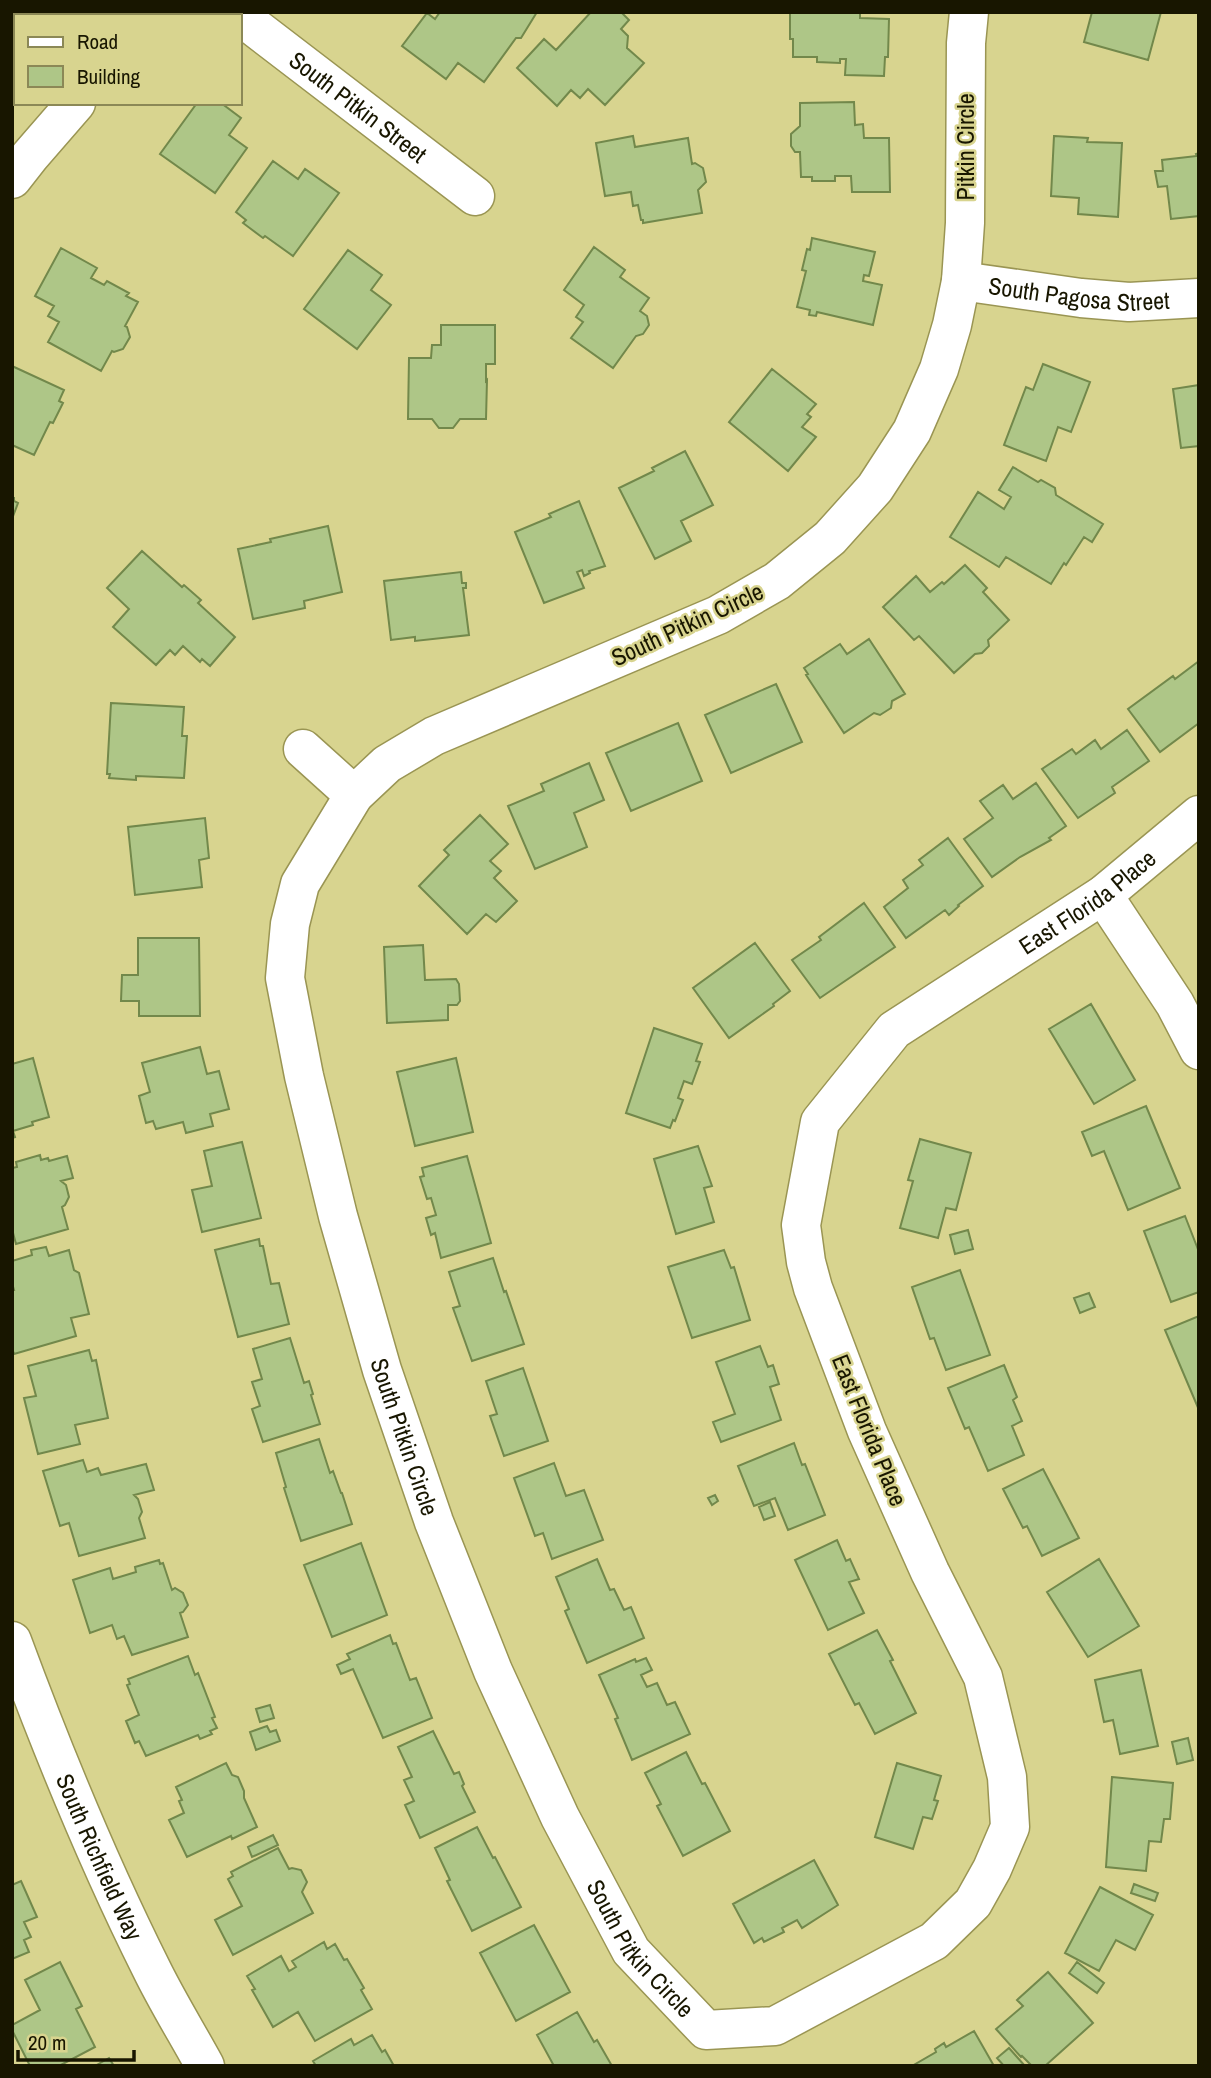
<svg xmlns="http://www.w3.org/2000/svg" width="1211" height="2078" font-family="'Archivo Narrow',sans-serif">
	<style>
		.building { fill: #aec687; stroke: #72884b; stroke-width: 2 }
		.lines { fill: none; stroke-linecap: round; stroke-linejoin: round }
		.minor-casing { stroke: #9a9553; stroke-width: 41 }
		.minor { stroke: #fff; stroke-width: 38 }
		.labels { text-anchor: middle; dominant-baseline: central; stroke-width: 5; stroke-linejoin: round; paint-order: stroke }
		.street-label { font-size: 24px; fill: #181600; stroke: #d8d48f }
	</style>
	<rect width="100%" height="100%" fill="#d8d48f"/>
	<path class="building" d="M12,12H65V14L59,16H16V30L12,32Z
		M440,12H537L521,38H516L484,82L458,63L446,79L402,46L427,13L435,19Z
		M591,12H621L629,20L621,29L628,36L627,48L644,63L605,105L588,89L580,98L571,90L557,106L517,68L544,39L556,50Z
		M790,12H860V18L889,19L888,57H885L884,76L845,75L846,59H840V63L817,62V57H793V39H790Z
		M1092,12H1161L1148,60L1084,42Z
		M854,102L855,125L863,124L864,138H889L890,192H852L851,176H835V181H812V177H801L800,152H795L791,146V134L800,126V103Z
		M197,103H221L241,118L229,135L247,148L215,193L160,154Z
		M633,136L635,147L688,138L692,164L695,163L703,168L706,182L698,190L702,213L643,223V220H641L638,205L633,206L631,192L605,196L596,143Z
		M1054,136L1088,138L1087,142L1122,143L1118,217L1078,214L1079,198L1051,196Z
		M1199,153V216L1171,219L1167,186L1158,187L1155,171H1163L1162,160L1197,156L1196,154Z
		M273,161L298,179L305,169L339,193L293,256L265,236L263,238L243,223L246,220L236,212Z
		M812,238L875,252L869,276L864,275L863,281L882,285L873,325L817,312L816,316L809,315L810,310L797,307L806,271L802,270L807,249L810,250Z
		M594,247L625,270L620,277L649,298L640,311L647,316L649,325L643,334L636,336L613,368L571,338L583,322L576,317L584,305L564,290Z
		M61,248L97,268L91,278L104,285L107,281L129,293L126,296L138,302L125,326L127,327L130,337L123,349L114,352L112,351L101,371L48,342L59,322L48,316L54,306L35,296Z
		M348,250L382,275L371,290L391,305L357,349L304,309Z
		M441,325H495V364H486V381L487,380L486,419H460L453,428H439L432,419H408L409,358H431L432,345H441Z
		M1043,364L1090,382L1071,432L1058,427L1046,461L1004,445L1026,387L1033,390Z
		M12,366L64,390L59,401L63,403L53,423L50,422L34,455L12,445Z
		M772,369L816,404L807,414L811,417L802,427L816,437L788,471L729,422Z
		M1199,385V446L1181,448L1173,389Z
		M685,451L713,505L681,521L691,541L655,559L619,488L654,471L652,468Z
		M1013,467L1038,482L1041,480L1055,488L1056,495L1103,524L1092,542L1084,537L1066,565L1064,563L1051,584L1006,557L999,567L950,537L978,492L1004,509L1011,497L999,490Z
		M12,498H14V501L18,503L12,519Z
		M579,501L605,566L589,571L590,573L584,576L582,570L577,572L584,588L544,603L515,532L551,517L549,514Z
		M328,526L342,592L304,601L305,608L253,619L238,549L271,542L270,539Z
		M142,551L182,587L184,585L201,600L198,603L235,637L210,666L202,659L200,662L183,646L175,655L170,650L156,665L113,627L129,609L107,588Z
		M965,565L987,588L983,592L1009,620L988,640L989,646L982,653L975,654L954,673L919,636L914,640L883,607L916,576L930,592L942,582L944,584Z
		M461,572L462,583H466V588H463L469,635L415,641V637L391,640L384,581Z
		M869,639L905,694L892,701L891,708L880,715L874,713L844,733L806,675L808,674L804,668L840,644L847,654Z
		M1199,661V723L1160,752L1128,709L1173,676L1175,679Z
		M776,684L802,742L731,773L705,715Z
		M111,703L184,707L182,736H187L184,778L136,776V780L109,778L110,774H107Z
		M678,723L702,781L631,811L606,753Z
		M1127,730L1149,761L1112,787L1115,793L1078,818L1042,769L1072,749L1076,754L1095,740L1101,749Z
		M589,763L604,800L574,813L587,847L535,869L508,806L544,791L541,784Z
		M1036,783L1066,826L1049,838L1051,840L1020,857L992,877L964,839L993,818L980,801L1003,785L1013,799Z
		M480,815L508,844L490,861L501,871L494,878L517,901L496,922L486,914L467,934L419,886L449,855L444,850Z
		M205,818L209,858L199,860L202,887L135,895L128,827Z
		M948,838L983,886L958,905L959,906L949,915L945,910L906,938L884,907L908,888L903,880L923,865L919,860Z
		M864,903L895,947L820,998L792,960L821,940L819,937Z
		M138,938H199L200,1016H139V1001H121L122,975H138Z
		M755,943L790,991L773,1004L774,1006L729,1038L693,988Z
		M423,945L425,980L456,979L459,984L460,1001L457,1005H448V1020L387,1023L384,947Z
		M1091,1004L1135,1080L1094,1104L1049,1029Z
		M654,1028L702,1044L696,1061L700,1062L692,1084L684,1081L678,1098L683,1100L675,1121L673,1120L670,1128L626,1113Z
		M200,1047L207,1074L219,1071L229,1109L210,1114L213,1126L186,1133L183,1122L156,1129L153,1121L146,1123L139,1096L150,1092L142,1063Z
		M33,1058L49,1117L32,1122L33,1125L13,1131L15,1137L12,1138V1064Z
		M456,1058L473,1132L415,1146L397,1072Z
		M1146,1106L1180,1188L1128,1210L1104,1151L1092,1156L1082,1132Z
		M920,1139L971,1153L956,1210L946,1208L938,1238L900,1228L913,1181L908,1180Z
		M242,1142L261,1218L202,1232L192,1190L212,1186L204,1151Z
		M698,1146L712,1186L704,1188L714,1222L676,1234L654,1159Z
		M40,1155L41,1160L48,1158L49,1161L67,1156L73,1178L61,1181L66,1185L69,1197L65,1205L62,1207L68,1229L16,1244L12,1229V1168L17,1167L16,1162Z
		M467,1156L491,1243L441,1258L435,1233L431,1235L426,1218L436,1215L431,1198L427,1199L420,1177L424,1176L422,1168Z
		M1185,1216L1199,1252V1292L1171,1302L1144,1231Z
		M968,1230L973,1249L955,1254L950,1235Z
		M259,1239L260,1246H263L271,1284L279,1283L289,1324L238,1337L215,1250Z
		M46,1247L49,1256L69,1250L74,1270L79,1273L89,1314L71,1318L76,1336L14,1354L12,1348V1290H14L12,1283V1261L32,1255L31,1250Z
		M724,1250L731,1268L734,1267L750,1320L692,1338L668,1267Z
		M493,1258L504,1292L506,1291L524,1344L472,1361L453,1308L460,1306L449,1272Z
		M960,1270L990,1355L946,1370L934,1338L930,1339L912,1287Z
		M1089,1293L1095,1307L1080,1313L1074,1298Z
		M1199,1316V1410L1165,1330Z
		M290,1338L304,1383L309,1381L313,1394L311,1395L320,1424L263,1442L252,1409L260,1406L252,1382L262,1379L253,1349Z
		M760,1346L768,1367L773,1365L779,1384L770,1387L781,1420L721,1442L713,1422L735,1414L716,1362Z
		M89,1350L92,1361L96,1360L108,1418L75,1425L80,1444L38,1454L24,1398L36,1396L28,1366Z
		M1004,1365L1017,1397L1013,1400L1022,1421L1012,1426L1024,1455L988,1471L969,1427L965,1429L948,1388Z
		M523,1368L548,1441L504,1456L490,1416L497,1414L486,1381Z
		M319,1439L330,1473L333,1471L341,1493H342L352,1524L301,1541L284,1488L286,1487L276,1453Z
		M794,1443L802,1465L805,1464L825,1515L788,1530L775,1498L754,1506L738,1466Z
		M83,1460L87,1472L98,1468L101,1475L146,1464L154,1490L134,1495L138,1499L142,1512L139,1518L145,1538L79,1556L69,1523L60,1526L43,1471Z
		M554,1463L566,1496L584,1490L603,1540L552,1559L543,1533L535,1536L514,1478Z
		M1043,1469L1079,1538L1042,1556L1027,1526L1023,1528L1003,1489Z
		M715,1495L718,1501L712,1505L708,1498Z
		M770,1502L775,1516L764,1520L759,1507Z
		M837,1540L846,1561L850,1559L859,1579L849,1582L864,1613L828,1630L795,1560Z
		M361,1543L387,1615L332,1637L304,1565Z
		M597,1559L610,1590L614,1589L624,1610L631,1607L644,1638L587,1663L565,1611L569,1609L556,1577Z
		M1099,1559L1139,1626L1088,1657L1047,1592Z
		M159,1560L160,1564L163,1563L172,1590L175,1588L183,1593L188,1605L183,1612L180,1613L188,1637L132,1655L124,1636L117,1639L112,1625L90,1633L73,1580L110,1568L113,1579L136,1572L135,1567Z
		M877,1630L893,1660L890,1661L916,1713L875,1734L859,1703L855,1705L829,1654Z
		M390,1635L393,1644L396,1643L410,1680L416,1678L432,1718L383,1738L353,1669L341,1674L337,1665L350,1659L347,1654Z
		M188,1656L195,1675L198,1673L215,1717L212,1718L217,1728L210,1731L212,1734L200,1739L198,1735L146,1756L139,1741L135,1743L126,1721L139,1715L127,1685L130,1684L128,1679Z
		M646,1658L652,1670L641,1675L647,1687L657,1683L667,1705L675,1702L690,1734L632,1760L615,1719L618,1718L599,1675L635,1659L636,1662Z
		M1141,1670L1158,1746L1120,1754L1113,1720L1104,1722L1095,1680Z
		M270,1705L274,1718L260,1722L256,1709Z
		M267,1726L270,1732L276,1730L280,1741L256,1750L250,1732Z
		M433,1731L454,1774L459,1772L464,1784L462,1786L475,1812L420,1838L405,1805L414,1801L404,1780L412,1777L398,1747Z
		M1188,1738L1193,1760L1177,1764L1172,1742Z
		M686,1752L702,1784L705,1783L730,1831L683,1856L657,1806L661,1804L645,1773Z
		M226,1763L232,1775L238,1777L244,1791V1798L257,1827L232,1839L231,1836L187,1857L169,1820L184,1813L179,1801L182,1800L176,1787Z
		M897,1763L941,1776L934,1800L938,1801L932,1819L923,1817L913,1849L875,1837Z
		M1112,1777L1173,1783L1170,1819H1164L1161,1842L1149,1841L1146,1871L1106,1867Z
		M477,1827L493,1858L495,1857L521,1907L472,1931L447,1881L450,1880L435,1848Z
		M273,1835L278,1845L252,1857L248,1847Z
		M278,1848L289,1869L292,1868L301,1870L307,1882L302,1892L313,1913L233,1955L215,1920L242,1906L228,1879L233,1876L231,1872Z
		M814,1860L838,1905L802,1928L797,1920L782,1928L784,1932L764,1942L762,1938L754,1943L733,1904Z
		M21,1881L37,1917L24,1922L31,1937L24,1940L29,1952L12,1959V1885Z
		M1134,1884L1158,1893L1155,1901L1131,1893Z
		M1100,1887L1153,1915L1135,1950L1116,1940L1099,1971L1065,1953Z
		M534,1925L570,1992L516,2021L480,1953Z
		M324,1942L327,1949L335,1944L344,1960L347,1959L364,1988L361,1990L372,2009L315,2041L298,2012L273,2027L252,1990L255,1989L247,1976L281,1956L289,1971L296,1967L292,1961Z
		M60,1962L82,2006L76,2009L95,2047L59,2066H30L12,2030V2025L40,2010L25,1980Z
		M1077,1962L1104,1983L1097,1993L1069,1973Z
		M1048,1972L1093,2023L1045,2066H1032L1022,2056L1021,2057L996,2029L1023,2006L1017,2000Z
		M577,2012L594,2042L597,2040L612,2066H554L537,2035Z
		M974,2031L994,2066H912L936,2052L935,2049L944,2043L946,2047Z
		M372,2035L382,2052L385,2050L394,2066H316L313,2061L351,2039L354,2045Z
		M1009,2048L1025,2066H1004L997,2058Z
		M109,2058L114,2066H95Z"/>
	<g class="lines">
		<g class="minor-casing">
			<g id="minor">
				<path id="s1" d="M969,12L966,43L965,223L961,281L952,325L939,369L912,431L875,488L830,538L777,581L718,615L434,736L387,764L354,795L300,884L290,924L285,978L304,1076L338,1216L382,1370L434,1522L493,1671L560,1817L631,1951L706,2030L775,2026L934,1941L973,1903L992,1869L1010,1827L1007,1777L983,1677L930,1572L867,1431L813,1288L806,1262L801,1225L820,1122L894,1030L1103,895L1199,815"/>
				<path d="M166,16L169,12"/>
				<path id="s2" d="M240,16L475,196"/>
				<path d="M12,179L30,156L76,103"/>
				<path id="s3" d="M961,281L1081,298L1129,302L1199,298"/>
				<path d="M303,749L354,795"/>
				<path d="M1103,895L1175,1004L1199,1050"/>
				<path id="s4" d="M12,1641C53,1752 98,1862 151,1968C167,2001 187,2033 205,2066"/>
			</g>
		</g>
		<use href="#minor" class="minor"/>
	</g>
	<g class="labels">
		<g class="street-label">
			<text stroke="none"><textPath href="#s2" startOffset="149">South Pitkin Street</textPath></text>
			<text transform="translate(965 147) rotate(-90)">Pitkin Circle</text>
			<text stroke="none"><textPath href="#s3" startOffset="119">South Pagosa Street</textPath></text>
			<text transform="translate(687 624) rotate(-25)">South Pitkin Circle</text>
			<text stroke="none"><textPath href="#s1" startOffset="3939">East Florida Place</textPath></text>
			<text transform="translate(870 1430) rotate(68)">East Florida Place</text>
			<text stroke="none"><textPath href="#s1" startOffset="1782">South Pitkin Circle</textPath></text>
			<text stroke="none"><textPath href="#s4" startOffset="233">South Richfield Way</textPath></text>
			<text stroke="none"><textPath href="#s1" startOffset="2348">South Pitkin Circle</textPath></text>
		</g>
	</g>
	<rect width="1211" height="2078" fill="none" stroke="#181600" stroke-width="28"/>
	<rect x="14" y="14" width="228" height="91" fill="#d8d48f" stroke="#8b8856" stroke-width="2"/>
	<rect x="28" y="37" width="35" height="10" fill="#ffffff" stroke="#8b8856" stroke-width="2"/>
	<text x="77" y="49" font-size="21" fill="#181600">Road</text>
	<rect x="28" y="66" width="35" height="21" fill="#aec687" stroke="#8b8856" stroke-width="2"/>
	<text x="77" y="84" font-size="21" fill="#181600">Building</text>
	<path d="M18 2050v10h116v-10" fill="none" stroke="#181600" stroke-width="3.5"/>
	<text x="28" y="2050" font-size="21" fill="#181600" stroke="#d8d48f" stroke-width="5" paint-order="stroke">20 m</text>
</svg>
